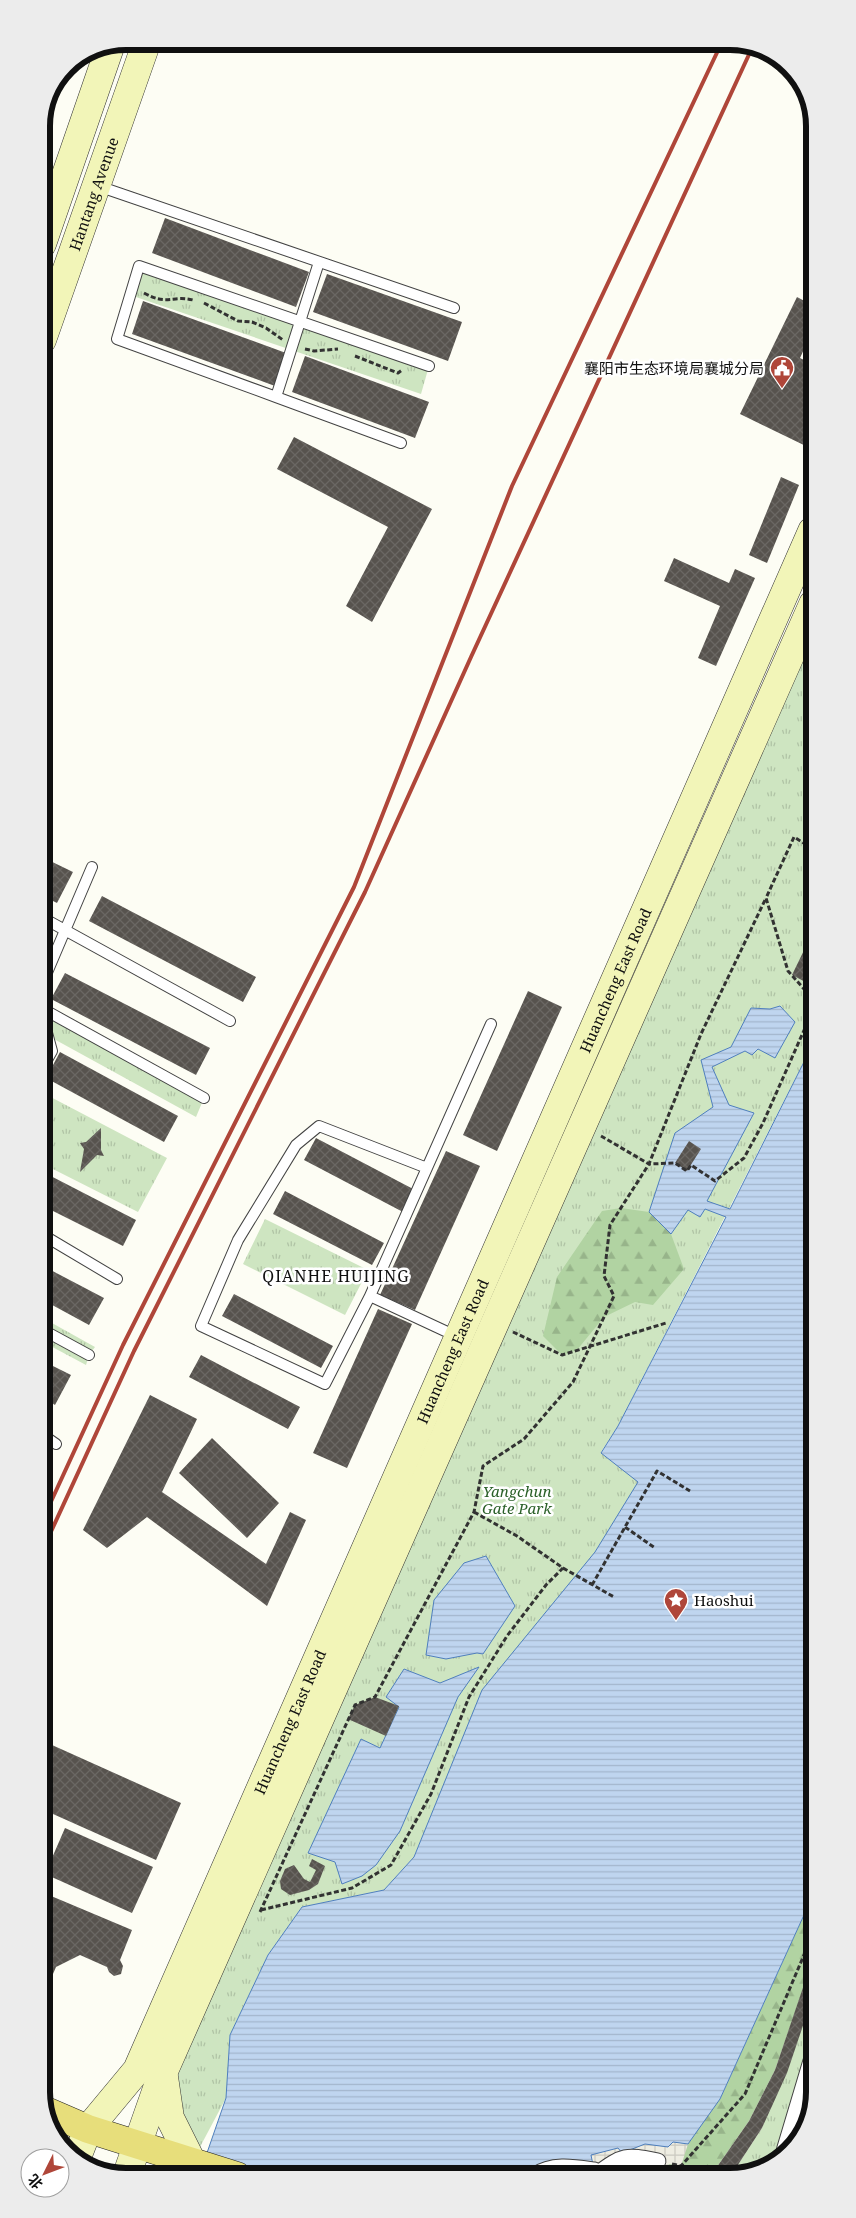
<svg xmlns="http://www.w3.org/2000/svg" width="856" height="2218" font-family="'Noto Serif','Noto Sans SC',serif">
	<style>
		.grass { fill: url(#grass-tufts) }
		.forest { fill: url(#forest-firs) }
		.plaza { fill: url(#plaza-grid) }
		.water { fill: url(#water-rules); stroke: #4f7fbd }
		.building { fill: url(#building-cross-hatch) }
		.lines { fill: none; stroke-linecap: round; stroke-linejoin: round }
		.service-casing { stroke: #434343; stroke-width: 12 }
		.pedestrian-casing { stroke: #434343; stroke-width: 17 }
		.tertiary-casing { stroke: #434343; stroke-width: 26 }
		.secondary-casing { stroke: #323232; stroke-width: 29 }
		.primary-casing { stroke: #212121; stroke-width: 29 }
		.path { stroke: #323232; stroke-width: 3; stroke-dasharray: 5 2.5; stroke-linecap: butt }
		.service { stroke: #fff; stroke-width: 10 }
		.pedestrian { stroke: #fff; stroke-width: 15 }
		.tertiary { stroke: #fff; stroke-width: 24 }
		.secondary { stroke: #f2f5b8; stroke-width: 28 }
		.primary { stroke: #e7de7b; stroke-width: 28 }
		.rail { stroke: #af4639; stroke-width: 4 }
		.labels { text-anchor: middle; dominant-baseline: central; stroke-width: 5; stroke-linejoin: round; paint-order: stroke }
		.street-label { font-size: 15px; fill: #101010; stroke: #fff }
		.poi-label { font-size: 15px; fill: #101010; stroke: #fff; text-anchor: end }
		.park-label { font-size: 15px; font-style: italic; fill: #2a6028; stroke: #fff }
		.neighbourhood-label { font-size: 16px; letter-spacing: 1px; fill: #101010; stroke: #fff }
		.rim { fill: none; stroke: #101010; stroke-width: 6 }
	</style>
	<defs>
		<pattern id="grass-tufts" width="24" height="20" patternUnits="userSpaceOnUse" patternTransform="scale(1.25)"><rect width="24" height="20" fill="#cee5c1"/><path d="M3 7l-1-3M5 7V3M7 7l1-3M15 17l-1-3M17 17v-4M19 17l1-3" fill="none" stroke="#b0c3a5"/></pattern>
		<pattern id="forest-firs" width="22" height="20" patternUnits="userSpaceOnUse" patternTransform="scale(1.25)"><rect width="22" height="20" fill="#b1d3a2"/><path d="M5 1l3.5 6h-7zM16 11l3.5 6h-7z" fill="#97b48a"/></pattern>
		<pattern id="plaza-grid" width="8" height="8" patternUnits="userSpaceOnUse" patternTransform="scale(1.25)"><rect width="8" height="8" fill="#eeede2"/><path d="M0 4h8M4 0v8" fill="none" stroke="#cbcac1"/></pattern>
		<pattern id="water-rules" width="6" height="5" patternUnits="userSpaceOnUse" patternTransform="scale(1.25)"><rect width="6" height="5" fill="#bfd5ef"/><path d="M0 2.5h6" fill="none" stroke="#a3b6cc"/></pattern>
		<pattern id="building-cross-hatch" width="8" height="8" patternUnits="userSpaceOnUse" patternTransform="scale(1.25)"><rect width="8" height="8" fill="#57534e"/><path d="M0 0l8 8M0 8l8-8" fill="none" stroke="#6a6763"/></pattern>
	</defs>
	<rect width="100%" height="100%" fill="#fdfdf4"/>
	<path class="grass" d="M139,266L429,366L421,394L130,295Z
		M813,604V1044L618,1426L601,1452L639,1482L429,1821L414,1857L384,1890L302,1907L268,1955L230,2035L226,2098L192,2162L164,2073Z
		M43,1007L204,1098L196,1117L43,1033Z
		M43,1093L167,1158L138,1212L43,1164Z
		M265,1219L368,1270L345,1315L243,1264Z
		M43,1318L95,1347L89,1355L86,1365L43,1342Z
		M815,1990V2063L789,2150L753,2174H732L762,2128Z"/>
	<path class="forest" d="M621,1208L649,1212L671,1234L684,1269L653,1305L635,1302L604,1317L577,1350L562,1355L543,1336L557,1277L602,1211Z
		M814,1893L815,1954L775,2070L749,2121L712,2174L535,2175L720,2099Z"/>
	<path class="plaza" d="M673,2142L688,2144L681,2166L669,2164L666,2174H647L639,2161L594,2170L590,2155L618,2148L622,2153L645,2144L668,2147Z"/>
	<path class="water" d="M780,1006L795,1022L775,1058L758,1049L752,1055L745,1051L712,1067L729,1105L754,1113L707,1201L730,1209L813,1044L814,1893L720,2099L688,2144L673,2142L668,2147L645,2144L622,2153L618,2148L591,2155L594,2170L535,2175L199,2176L226,2098L230,2035L268,1955L302,1907L384,1890L414,1857L482,1690L595,1552L638,1482L601,1453L618,1426L726,1217L705,1209L700,1217L688,1210L671,1234L649,1212L675,1133L713,1107L701,1060L731,1047L751,1008L770,1009Z
		M486,1556L515,1606L483,1654L477,1653L446,1659L426,1655L434,1600L464,1563Z
		M479,1667L458,1697L400,1831L376,1865L362,1876L342,1884L335,1862L308,1853L361,1739L380,1748L399,1707L386,1697L404,1669L440,1683Z"/>
	<path class="building" d="M165,218L309,272L296,307L152,253Z
		M327,274L462,322L448,361L313,312Z
		M797,297L812,305V332L800,358L812,364V449L740,414Z
		M143,301L286,353L275,386L132,334Z
		M305,356L429,402L415,438L292,392Z
		M294,437L432,509L372,622L346,606L388,527L277,469Z
		M781,477L799,485L767,563L749,555Z
		M674,558L729,583L735,569L755,578L716,666L698,658L720,606L664,581Z
		M42,857L73,872L57,903L43,896Z
		M102,896L256,977L243,1002L89,921Z
		M807,944L813,947V986L792,975Z
		M65,973L210,1048L196,1075L51,999Z
		M528,991L562,1007L497,1151L463,1135Z
		M60,1052L178,1116L164,1142L46,1078Z
		M101,1128V1150L104,1156L97,1155L80,1172L84,1149L80,1143L86,1142Z
		M316,1138L415,1190L403,1212L304,1160Z
		M689,1141L701,1149L687,1171L675,1163Z
		M446,1151L480,1166L415,1310L380,1295Z
		M43,1172L136,1220L123,1246L43,1206Z
		M285,1191L384,1243L372,1265L273,1214Z
		M43,1266L104,1298L89,1325L43,1300Z
		M234,1294L333,1346L321,1368L222,1316Z
		M378,1309L412,1324L347,1468L313,1453Z
		M201,1355L300,1407L288,1429L189,1377Z
		M43,1361L71,1375L55,1405L43,1398Z
		M150,1395L197,1419L162,1492L266,1564L290,1512L306,1520L267,1606L147,1517L107,1548L83,1530Z
		M212,1438L279,1503L247,1538L179,1473Z
		M375,1697L399,1706L386,1736L348,1719L355,1705Z
		M52,1745L181,1803L156,1860L44,1810V1764Z
		M65,1828L153,1867L132,1913L45,1874Z
		M312,1859L325,1866L318,1884L309,1890L290,1895L281,1889L280,1881L285,1869L294,1865L304,1879L310,1882L316,1870L309,1866Z
		M44,1893L132,1930L120,1960L123,1966L121,1974L114,1976L109,1972L107,1967L80,1955L56,1967L44,1995Z
		M814,1955L815,1990L787,2073L762,2128L732,2174H712L749,2121L775,2070Z"/>
	<g class="lines">
		<g class="service-casing">
			<path id="service" d="M98,186L454,308
				M319,262L276,397L117,339L139,266L429,366
				M276,397L401,443
				M43,918L230,1021
				M43,982L92,867
				M43,1009L204,1098
				M43,1018L52,1051L43,1067
				M43,1235L117,1279
				M370,1296L325,1384L201,1326L238,1240L296,1145L319,1126L427,1168
				M43,1330L89,1355
				M458,1337L370,1296L491,1024
				M43,1435L56,1444"/>
		</g>
		<g class="pedestrian-casing">
			<path id="pedestrian" d="M597,2174C624,2154 626,2155 658,2161
				M535,2175C552,2163 574,2167 594,2170L596,2174"/>
		</g>
		<g class="tertiary-casing">
			<path id="tertiary" d="M789,2150L815,2063"/>
		</g>
		<g class="secondary-casing">
			<g id="secondary">
				<path d="M42,244L110,47"/>
				<path id="s1" d="M42,340L145,47"/>
				<path d="M164,2077L170,2118L192,2162"/>
				<path id="s2" d="M76,2160L88,2129L137,2070L812,531"/>
				<path d="M126,2177L160,2080L813,604"/>
			</g>
		</g>
		<g class="primary-casing">
			<path id="primary" d="M44,2110L88,2129L237,2176"/>
		</g>
		<path class="path" d="M144,293C167,306 172,295 193,300
			M204,303L238,321L252,322L266,328L283,340
			M305,349L314,351L338,349
			M355,356L398,373L402,370
			M813,849L794,837L766,898L788,971L813,999
			M601,1136L649,1164L675,1163L687,1171L691,1165L715,1181L744,1158L763,1123L813,1010
			M513,1332L562,1355L666,1323
			M625,1527L655,1548
			M563,1568L614,1597
			M592,1585L657,1471L690,1491
			M261,1910L352,1888L391,1865L431,1794L469,1697L507,1636L546,1585L563,1568L517,1536L474,1512
			M260,1912L355,1705L375,1697L474,1512L483,1466L524,1439L573,1382L614,1296L604,1276L610,1225L649,1164L701,1034L766,898
			M672,2164L681,2166L745,2094L815,1929"/>
		<use href="#service" class="service"/>
		<use href="#pedestrian" class="pedestrian"/>
		<use href="#tertiary" class="tertiary"/>
		<use href="#secondary" class="secondary"/>
		<use href="#primary" class="primary"/>
		<path class="rail" d="M43,1519L123,1345L354,887L512,486L722,42
			M43,1549L134,1351L365,892L471,657L752,48"/>
	</g>
	<defs>
		<g id="civic-pin" transform="scale(1.25)"><path d="M0 17L-7.5 6A9.5 9.5 0 1 1 7.5 6Z" fill="#af4639" stroke="#fff"/><path d="M-.6-6.5H3V-4.5H.6V-3L4-1V1h2V6H-6V1h2V-1L-.6-3ZM-1.2 2.5V6h2.4V2.5Z" fill="#fff"/></g>
		<g id="sight-pin" transform="scale(1.25)"><path d="M0 17L-7.5 6A9.5 9.5 0 1 1 7.5 6Z" fill="#af4639" stroke="#fff"/><path d="M0-6L1.8-2.2L6-1.7L2.9 1.2L3.7 5.4L0 3.3L-3.7 5.4L-2.9 1.2L-6-1.7L-1.8-2.2Z" fill="#fff"/></g>
	</defs>
	<g fill-rule="evenodd">
		<use href="#civic-pin" x="782" y="368"/>
		<use href="#sight-pin" x="676" y="1600"/>
	</g>
	<g class="labels">
		<g class="street-label">
			<text stroke="none"><textPath href="#s1" startOffset="155">Hantang Avenue</textPath></text>
			<text stroke="none"><textPath href="#s2" startOffset="1300">Huancheng East Road</textPath></text>
			<text stroke="none"><textPath href="#s2" startOffset="895">Huancheng East Road</textPath></text>
			<text stroke="none"><textPath href="#s2" startOffset="490">Huancheng East Road</textPath></text>
		</g>
		<g class="poi-label">
			<text x="764" y="368">襄阳市生态环境局襄城分局</text>
			<text x="694" y="1600" text-anchor="start">Haoshui</text>
		</g>
		<g class="park-label">
			<text x="517" y="1491">Yangchun<tspan x="517" dy="17">Gate Park</tspan></text>
		</g>
		<g class="neighbourhood-label">
			<text x="336" y="1276">QIANHE HUIJING</text>
		</g>
	</g>
	<path d="M0 0H856V2218H0ZM126 50H730A76 76 0 0 1 806 126V2092A76 76 0 0 1 730 2168H126A76 76 0 0 1 50 2092V126A76 76 0 0 1 126 50Z" fill="#ececec" fill-rule="evenodd"/>
	<path class="rim" d="M126 50H730A76 76 0 0 1 806 126V2092A76 76 0 0 1 730 2168H126A76 76 0 0 1 50 2092V126A76 76 0 0 1 126 50Z"/>
	<g transform="translate(45 2173) rotate(228)"><circle r="24" fill="#ffffff" stroke="#9f9f9f"/>
	<path d="M0-4L9 19L0 12L-9 19Z" fill="#af4639"/>
	<text y="-8" font-size="14" font-weight="bold" text-anchor="middle" fill="#101010">北</text>
	</g>
</svg>
